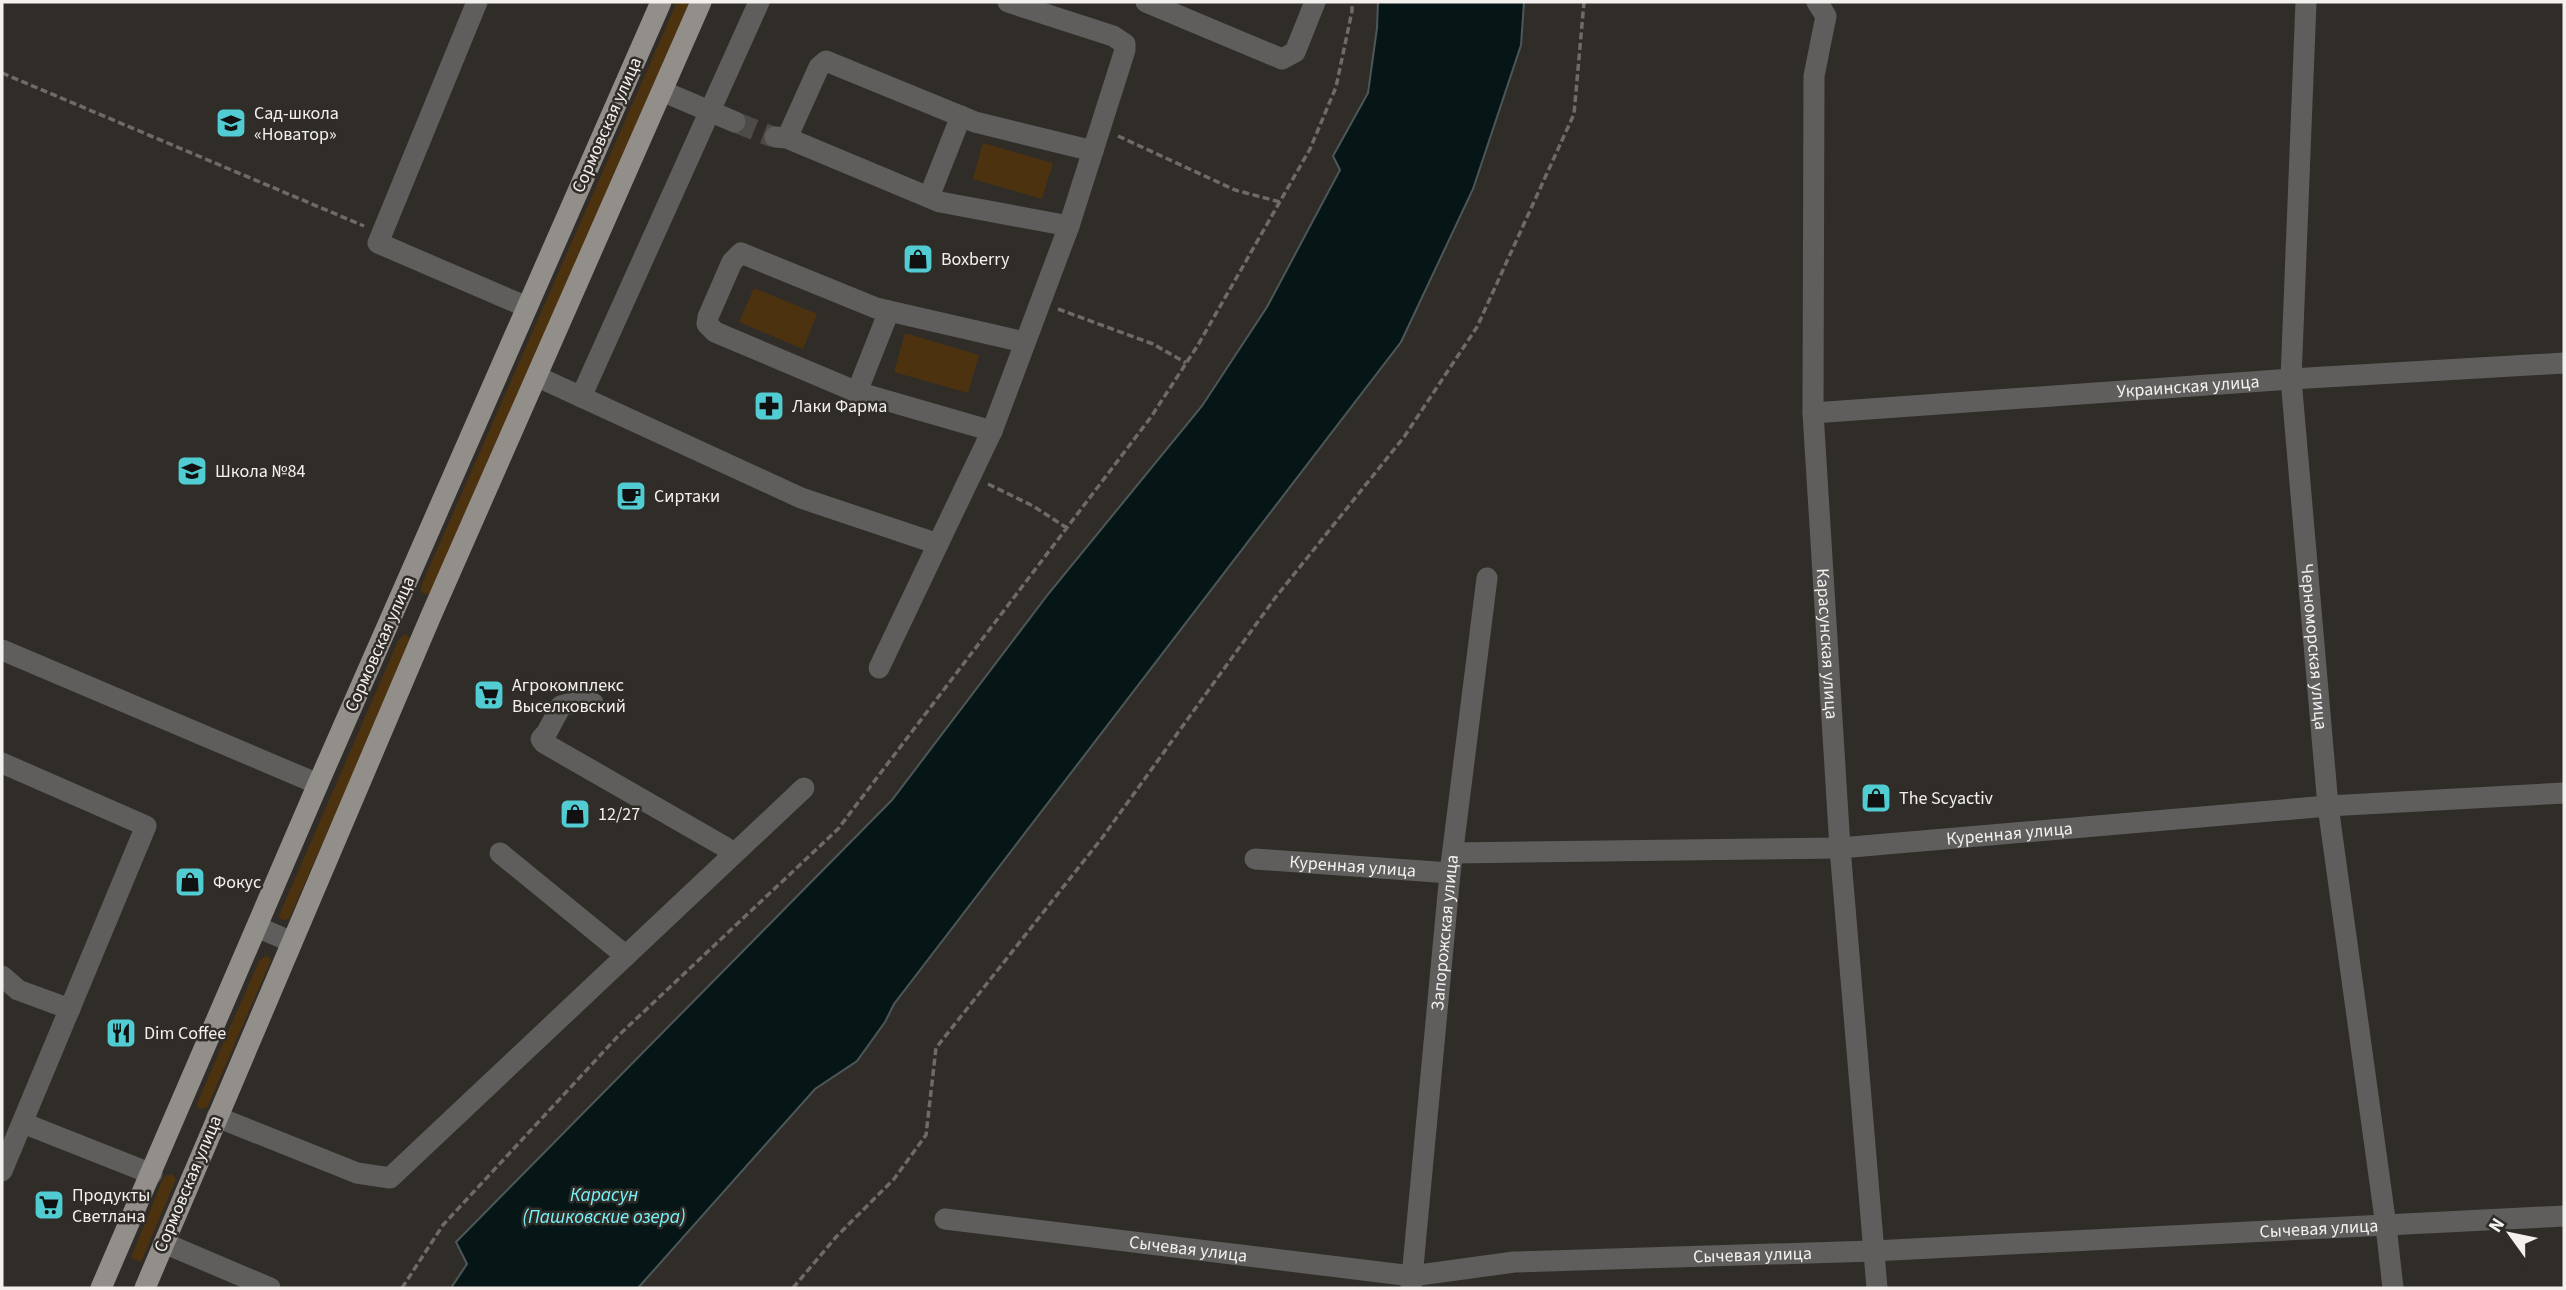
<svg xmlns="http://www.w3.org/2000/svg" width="2566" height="1290" font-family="'Source Sans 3',sans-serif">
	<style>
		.green { fill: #4c320f }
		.water { fill: #061617; stroke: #4d5758; stroke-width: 2 }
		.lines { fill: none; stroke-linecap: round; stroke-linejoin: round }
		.minor-tunnel { stroke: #4d4a47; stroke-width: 21; stroke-dasharray: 21 10; stroke-linecap: butt }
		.path { stroke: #6d6a67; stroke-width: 3.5; stroke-dasharray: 7 3.5; stroke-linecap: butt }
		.minor { stroke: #605e5c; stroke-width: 21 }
		.major { stroke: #928e8a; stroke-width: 21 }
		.labels { text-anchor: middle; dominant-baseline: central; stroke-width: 5; stroke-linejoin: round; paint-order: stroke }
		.poi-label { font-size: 18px; fill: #f3f0ee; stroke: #302d29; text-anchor: start }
		.street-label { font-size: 18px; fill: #f3f0ee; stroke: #302d29 }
		.water-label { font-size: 19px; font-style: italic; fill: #78f4fb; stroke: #302d29 }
	</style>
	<rect width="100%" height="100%" fill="#302d29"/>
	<path class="green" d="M677,2H690L433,589L428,594H424L421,591L422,584Z
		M983,143L1053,163L1042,199L973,179Z
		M754,288L817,314L803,349L739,322Z
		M905,333L979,355L968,393L894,372Z
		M405,634L412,640L289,919L283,920L279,917L281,911L398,641Z
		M267,955L271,960L207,1108L197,1109L198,1101L259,961Z
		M172,1174L176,1179L141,1262L131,1258L162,1181L165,1176Z"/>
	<path class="water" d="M1378,2H1524L1521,45L1473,189L1401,342L894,1004L885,1022L857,1061L815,1089L638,1288H451L467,1264L456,1242L892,800L1049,593L1202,406L1267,307L1340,170L1333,156L1368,93L1377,28Z"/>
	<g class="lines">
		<path class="minor-tunnel" d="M735,122L773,137"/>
		<path class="path" d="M2,73L364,226
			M1118,136L1235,190L1280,202
			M1058,309L1153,344L1186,363
			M988,484L1033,506L1067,528
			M402,1288L443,1225L619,1035L838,829L1151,417L1198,345L1310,149L1336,87L1352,11V2
			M793,1288L836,1237L894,1179L926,1135L936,1048L1102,838L1275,598L1404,437L1477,327L1574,114L1584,2"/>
		<g class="minor">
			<path d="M477,2L378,243L527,307"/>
			<path d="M1146,2L1282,59L1295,52L1315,2"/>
			<path id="s1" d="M1817,2L1826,16L1814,76L1813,413L1840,848L1877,1288"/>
			<path id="s2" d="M2306,2L2291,379L2328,806L2386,1226L2393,1288"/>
			<path d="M662,91L735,122"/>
			<path d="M775,137L787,138L940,202L1069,226"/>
			<path d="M787,138L819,67L826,61L975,122L1093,151"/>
			<path d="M929,197L961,116"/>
			<path d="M538,377L801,498L938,544L992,431L1069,226L1125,50V44L1113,36L1008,2"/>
			<path d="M857,392L889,311"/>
			<path d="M581,397L759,2"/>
			<path id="s3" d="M1813,413L2291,379L2564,363"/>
			<path d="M992,431L857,392L715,332L707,324L708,317L732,262L741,253L876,308L1024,342"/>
			<path d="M2,650L318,784"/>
			<path d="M879,668L938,544"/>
			<path d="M593,703L576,702L561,706L547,732L541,739L544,743L725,847L732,855"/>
			<path d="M2,763L146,826L2,1171"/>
			<path d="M500,853L626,956"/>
			<path id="s4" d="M1454,853L1840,848L2328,806L2564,793"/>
			<path id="s5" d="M1255,859L1450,873"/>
			<path d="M257,927L292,942"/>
			<path d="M2,976L18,990L70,1009"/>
			<path d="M217,1117L357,1173L390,1178L804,788"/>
			<path d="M23,1123L152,1174"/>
			<path id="s6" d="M945,1219L1412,1276L1514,1262L1873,1251L2564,1216"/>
			<path d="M164,1243L270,1288"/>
			<path id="s7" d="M1411,1288L1450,873L1487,578"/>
		</g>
		<path class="major" d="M101,1288L318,784L661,2
			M145,1288L430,618L701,2"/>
	</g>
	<defs>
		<g id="school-square" transform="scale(1.575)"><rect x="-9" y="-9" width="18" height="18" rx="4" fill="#51ccd3" stroke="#302d29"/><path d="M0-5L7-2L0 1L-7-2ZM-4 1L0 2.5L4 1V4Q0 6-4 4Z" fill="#111"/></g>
		<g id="shop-square" transform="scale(1.575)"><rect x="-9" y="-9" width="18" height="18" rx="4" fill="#51ccd3" stroke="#302d29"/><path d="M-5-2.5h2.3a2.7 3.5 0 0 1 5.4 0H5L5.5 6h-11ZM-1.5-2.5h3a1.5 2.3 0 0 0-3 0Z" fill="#111"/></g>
		<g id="pharmacy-square" transform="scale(1.575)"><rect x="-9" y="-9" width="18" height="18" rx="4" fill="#51ccd3" stroke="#302d29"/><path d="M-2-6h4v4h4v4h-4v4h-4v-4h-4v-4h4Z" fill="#111"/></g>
		<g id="cafe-square" transform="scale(1.575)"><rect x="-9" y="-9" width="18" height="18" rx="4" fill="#51ccd3" stroke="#302d29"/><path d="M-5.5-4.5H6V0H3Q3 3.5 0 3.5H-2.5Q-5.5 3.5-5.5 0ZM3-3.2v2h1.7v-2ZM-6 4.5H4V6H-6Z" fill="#111"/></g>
		<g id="supermarket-square" transform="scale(1.575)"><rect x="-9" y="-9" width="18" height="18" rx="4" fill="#51ccd3" stroke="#302d29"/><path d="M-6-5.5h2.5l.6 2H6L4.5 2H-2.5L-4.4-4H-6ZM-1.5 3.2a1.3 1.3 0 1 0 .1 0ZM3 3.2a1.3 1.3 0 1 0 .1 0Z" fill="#111"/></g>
		<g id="restaurant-square" transform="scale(1.575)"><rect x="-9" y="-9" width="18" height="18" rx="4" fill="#51ccd3" stroke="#302d29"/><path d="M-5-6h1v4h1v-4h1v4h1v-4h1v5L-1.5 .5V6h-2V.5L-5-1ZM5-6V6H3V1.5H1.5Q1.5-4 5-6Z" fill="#111"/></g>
	</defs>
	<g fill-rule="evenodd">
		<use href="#school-square" x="231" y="123"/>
		<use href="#shop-square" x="918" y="259"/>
		<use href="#pharmacy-square" x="769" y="406"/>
		<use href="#school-square" x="192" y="471"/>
		<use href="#cafe-square" x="631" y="496"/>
		<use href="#supermarket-square" x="489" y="695"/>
		<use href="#shop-square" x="1876" y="798"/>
		<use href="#shop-square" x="575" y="814"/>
		<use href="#shop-square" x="190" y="882"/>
		<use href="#restaurant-square" x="121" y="1033"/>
		<use href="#supermarket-square" x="49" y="1205"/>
	</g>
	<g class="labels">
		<g class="poi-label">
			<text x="254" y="113">Сад-школа<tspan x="254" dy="21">«Новатор»</tspan></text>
			<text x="941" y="259">Boxberry</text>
			<text x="792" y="406">Лаки Фарма</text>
			<text x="215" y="471">Школа №84</text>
			<text x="654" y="496">Сиртаки</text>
			<text x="512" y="685">Агрокомплекс<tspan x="512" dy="21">Выселковский</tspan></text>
			<text x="1899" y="798">The Scyactiv</text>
			<text x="598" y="814">12/27</text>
			<text x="213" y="882">Фокус</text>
			<text x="144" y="1033">Dim Coffee</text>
			<text x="72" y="1195">Продукты<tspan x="72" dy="21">Светлана</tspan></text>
		</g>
		<g class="street-label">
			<text transform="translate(607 125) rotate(-66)">Сормовская улица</text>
			<text stroke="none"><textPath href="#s3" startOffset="376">Украинская улица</textPath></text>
			<text transform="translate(380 644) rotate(-66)">Сормовская улица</text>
			<text stroke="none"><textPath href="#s1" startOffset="646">Карасунская улица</textPath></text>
			<text stroke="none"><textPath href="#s2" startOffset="646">Черноморская улица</textPath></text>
			<text stroke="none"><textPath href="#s4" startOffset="556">Куренная улица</textPath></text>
			<text stroke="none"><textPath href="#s5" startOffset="98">Куренная улица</textPath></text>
			<text stroke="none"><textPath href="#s7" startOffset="357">Запорожская улица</textPath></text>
			<text transform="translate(188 1184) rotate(-67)">Сормовская улица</text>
			<text stroke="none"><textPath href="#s6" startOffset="1379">Сычевая улица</textPath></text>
			<text stroke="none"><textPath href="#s6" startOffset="245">Сычевая улица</textPath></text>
			<text stroke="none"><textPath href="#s6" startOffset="812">Сычевая улица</textPath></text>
		</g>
		<g class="water-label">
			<text x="604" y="1195">Карасун<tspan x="604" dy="22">(Пашковские озера)</tspan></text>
		</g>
	</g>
	<rect width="2566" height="1290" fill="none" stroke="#f3f0ee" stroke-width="7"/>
	<g transform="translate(2510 1234) rotate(303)" stroke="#302d29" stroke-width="5" paint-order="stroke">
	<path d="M0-5L12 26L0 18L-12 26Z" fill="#f3f0ee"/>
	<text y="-10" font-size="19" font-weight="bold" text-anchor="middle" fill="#f3f0ee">N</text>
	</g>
</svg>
